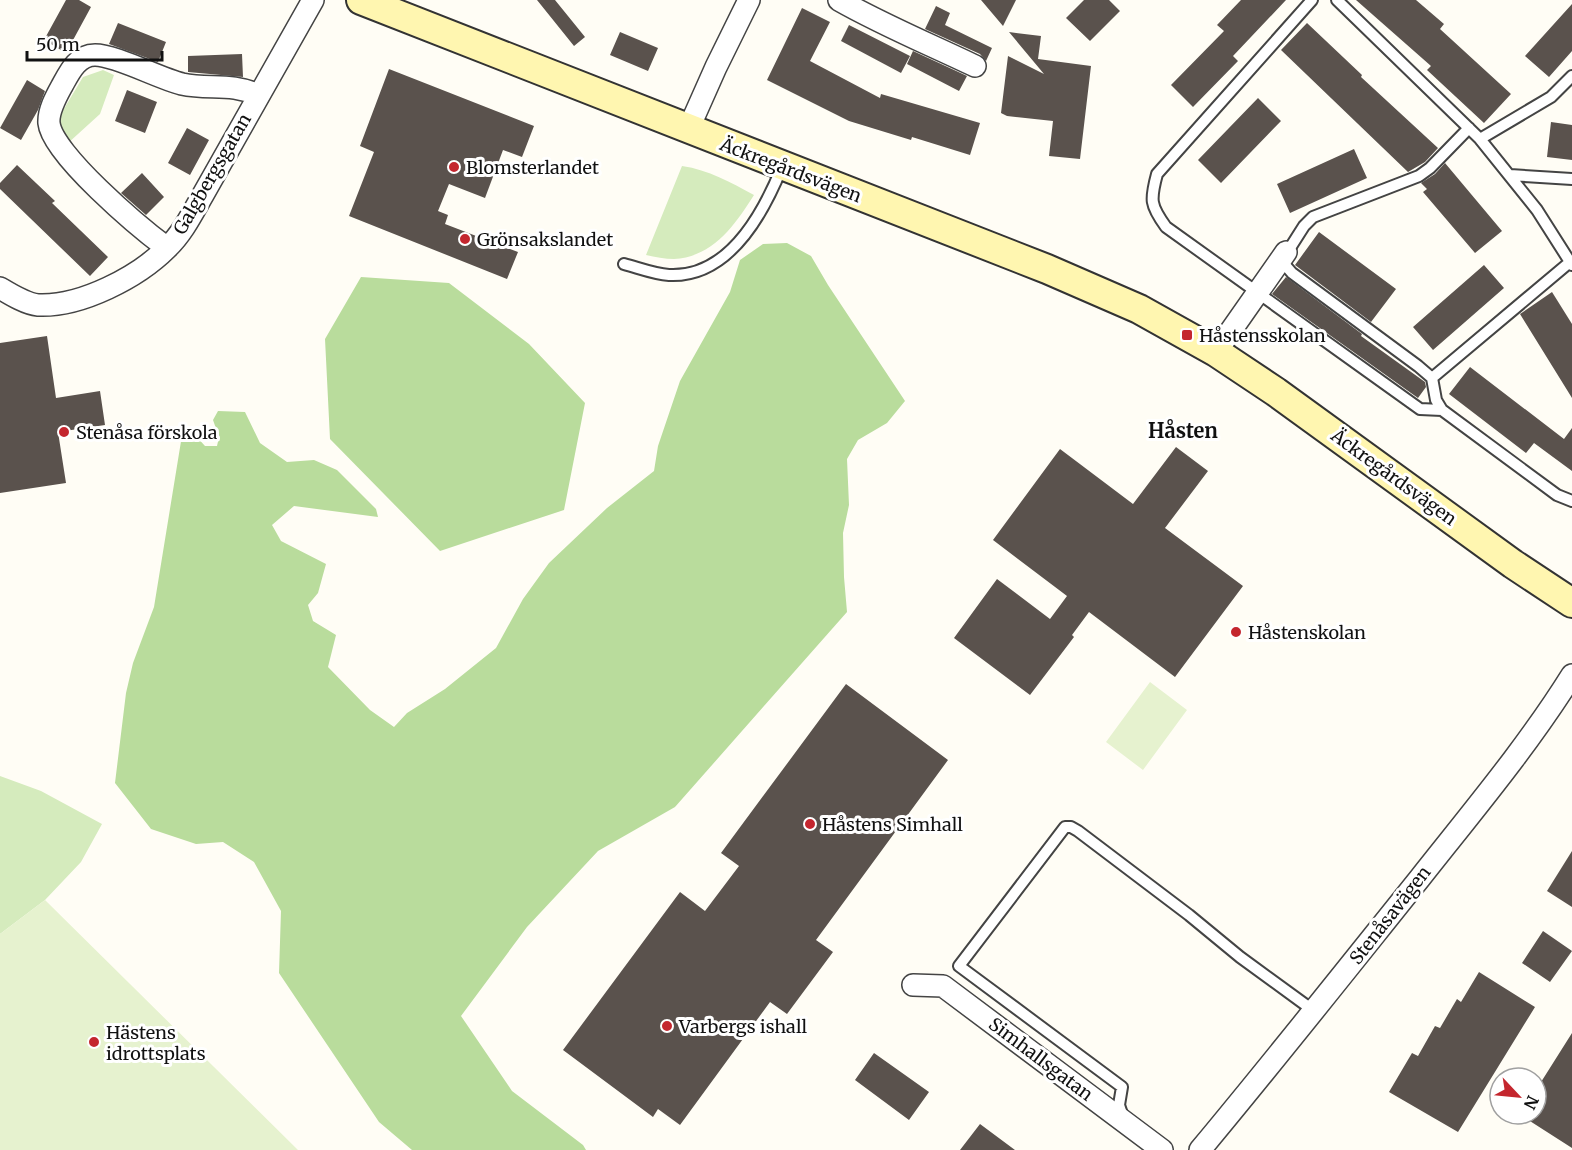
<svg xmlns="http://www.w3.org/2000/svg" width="1572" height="1150" font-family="Merriweather,serif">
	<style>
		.green { fill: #d5ebbd }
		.forest { fill: #b9dc9c }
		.pitch { fill: #e6f2cf }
		.building { fill: #5a524d }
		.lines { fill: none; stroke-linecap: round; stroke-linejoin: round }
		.lane-casing { stroke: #444; stroke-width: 14 }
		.street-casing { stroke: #444; stroke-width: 24 }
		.secondary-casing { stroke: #333; stroke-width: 32 }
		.lane { stroke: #fff; stroke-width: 10 }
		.street { stroke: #fff; stroke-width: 21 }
		.secondary { stroke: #fff6b0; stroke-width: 28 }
		.poi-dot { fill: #c4262e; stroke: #fff; stroke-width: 2 }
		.labels { text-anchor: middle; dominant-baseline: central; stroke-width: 6; stroke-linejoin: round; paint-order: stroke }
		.poi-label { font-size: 18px; fill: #111; stroke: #fff; text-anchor: start }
		.street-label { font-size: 18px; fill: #111; stroke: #fff }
		.neighbourhood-label { font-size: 20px; font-weight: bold; fill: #111; stroke: #fff }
	</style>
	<rect width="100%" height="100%" fill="#fffdf5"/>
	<path class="green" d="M103,70L114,75L100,114L67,144L61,139L59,117L83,77Z
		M682,166C709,170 730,182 754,195C735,225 713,257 674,259C665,259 655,257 646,255Z
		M0,776L41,791L102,824L81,862L45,900L0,934Z"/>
	<path class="forest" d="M787,243L811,256L828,285L905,401L887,423L858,440L847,459L849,505L843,533L844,577L847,612L675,807L598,851L527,927L461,1016L512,1091L583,1145L586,1150H412L379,1122L279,973L281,911L254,862L223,842L196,844L151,829L115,783L126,693L133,663L154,607L184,423L205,446H217L219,437L213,420L218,411L245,412L260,443L287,462L314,460L337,470L376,509L378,517L294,506L272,525L281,541L326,564L318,593L308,605L313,621L336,635L328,667L370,710L394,727L407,713L445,689L496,648L523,599L549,563L607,508L654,471L658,446L680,381L730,292L740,260L763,244Z
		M361,277L449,283L529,344L585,403L564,510L440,551L330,439L325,339Z"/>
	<path class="pitch" d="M1150,682L1187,710L1143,770L1106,742Z
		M45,900L298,1150H0V934Z"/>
	<path class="building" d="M66,0H79L91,7L66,53L44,40Z
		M537,0H555L585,37L574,46Z
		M981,0H1016L1003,26Z
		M1084,0H1109L1120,11L1090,41L1066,18Z
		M1241,0H1286L1233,56L1238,61L1193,107L1171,85L1224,31L1217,25Z
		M1356,0H1416L1444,24L1440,29L1511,94L1484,123L1427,70L1431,66Z
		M1572,4V51L1549,77L1525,56Z
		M936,6L950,13L945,25L992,48L986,61L980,54L925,29Z
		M802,8L830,22L810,61L880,98L881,94L980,123L970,155L912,137L911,140L849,121L767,80Z
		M118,23L166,42L158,62L109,44Z
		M1307,23L1362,75L1361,77L1438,148L1425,162L1408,172L1281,50Z
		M849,25L910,56L901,73L841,41Z
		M620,32L658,48L648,71L610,55Z
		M1009,32L1041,36L1038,59L1091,66L1080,159L1049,156L1053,121L1007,116L1001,113L1008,56L1044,74Z
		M913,51L967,76L959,91L907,64Z
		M242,54L243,77L188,72V56Z
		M389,69L534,126L522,157L503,150L485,198L449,184L438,211L448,215L445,224L518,252L507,279L349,216L374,152L360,146Z
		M27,80L45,91L38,110L21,140L0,128Z
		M127,90L157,102L145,133L115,121Z
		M1258,98L1281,121L1221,183L1198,160Z
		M1551,122L1572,125V160L1547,157Z
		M187,128L209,140L190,175L168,163Z
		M1354,149L1367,178L1290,213L1277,184Z
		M1445,163L1502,231L1475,253L1423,192L1427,189L1421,183L1435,174Z
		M17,165L55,201L52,203L108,257L90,276L0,189V183Z
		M142,173L164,197L146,215L121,193Z
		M1319,232L1396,289L1371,322L1295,265Z
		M1484,265L1504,288L1433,350L1413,327Z
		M1286,277L1362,334L1361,336L1425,382L1426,387L1418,398L1272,294Z
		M1552,292L1572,324V398L1520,314Z
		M47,336L56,398L100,391L105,425L58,432L66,483L0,493V343Z
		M1470,367L1564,439L1572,428V471L1534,443L1526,453L1449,394Z
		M1176,447L1208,471L1165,528L1243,586L1175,677L1089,612L1072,635L1074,637L1030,695L954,638L997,579L1050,619L1067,596L993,540L1060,449L1133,504Z
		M846,684L948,760L816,940L833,952L787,1014L770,1002L680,1125L658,1109L653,1117L563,1050L680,892L705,911L739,866L721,853Z
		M1572,851V907L1547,891Z
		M1543,931L1572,951L1550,982L1522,963Z
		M1479,972L1535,1007L1458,1132L1389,1092L1412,1053L1418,1056L1435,1026L1440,1028L1457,999L1461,1002Z
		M1572,1033V1148L1519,1114H1536V1090Z
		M874,1053L929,1092L909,1120L855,1080Z
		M980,1124L1015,1150H960Z"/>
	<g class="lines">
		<g class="lane-casing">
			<path id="lane" d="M1312,0L1157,174C1150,200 1150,205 1166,227L1420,409L1442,410
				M1337,0L1480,139L1537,210L1572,265
				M1469,128L1430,168L1419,176L1313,217L1304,226L1283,259L1285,265L1292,273L1418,366L1432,378L1436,400L1442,410L1557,495L1572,501
				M1480,139L1551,97L1572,76
				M1510,175L1572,179
				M624,264C639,268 654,274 669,275C728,278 763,214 782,167
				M1432,378L1570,262
				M1123,1117L1119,1105L1122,1087L959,966L1065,827H1071L1078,831L1189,915L1240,957L1314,1011"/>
		</g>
		<g class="street-casing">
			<path id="street" d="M839,0C883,25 929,44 975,66
				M688,130L716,67L749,0
				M167,248C140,228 52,154 49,123C48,110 57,95 63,84C70,71 78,55 95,55C116,55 158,78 182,84C209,90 231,82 258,95
				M0,288C10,294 26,304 38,305C81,307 138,277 167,248C183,233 193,212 204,193L313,0
				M1216,352L1286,252
				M913,985L943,986L1162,1150
				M1200,1150C1275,1060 1347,969 1420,878C1472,812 1527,747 1572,675"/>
		</g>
		<g class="secondary-casing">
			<path id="secondary" d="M361,0L1047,269L1139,309L1216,352L1276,392L1513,564L1572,603"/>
		</g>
		<use href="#lane" class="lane"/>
		<use href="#street" class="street"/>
		<use href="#secondary" class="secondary"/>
	</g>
	<g class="poi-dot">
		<circle cx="454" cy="167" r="6"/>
		<circle cx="465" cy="239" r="6"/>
		<rect x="1181" y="329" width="12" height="12" rx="3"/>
		<circle cx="64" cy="432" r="6"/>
		<circle cx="1236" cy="632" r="6"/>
		<circle cx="810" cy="824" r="6"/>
		<circle cx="667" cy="1026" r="6"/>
		<circle cx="94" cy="1042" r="6"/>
	</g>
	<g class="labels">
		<g class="poi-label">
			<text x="466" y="167">Blomsterlandet</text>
			<text x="477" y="239">Grönsakslandet</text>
			<text x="1199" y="335">Håstensskolan</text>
			<text x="76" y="432">Stenåsa förskola</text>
			<text x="1248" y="632">Håstenskolan</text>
			<text x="822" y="824">Håstens Simhall</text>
			<text x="679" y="1026">Varbergs ishall</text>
			<text x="106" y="1032">Hästens<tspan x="106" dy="21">idrottsplats</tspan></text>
		</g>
		<g class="street-label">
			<text transform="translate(791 170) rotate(21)">Äckregårdsvägen</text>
			<text transform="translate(212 174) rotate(-60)">Galgbergsgatan</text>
			<text transform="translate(1394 477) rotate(36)">Äckregårdsvägen</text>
			<text transform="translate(1390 915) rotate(-52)">Stenåsavägen</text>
			<text transform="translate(1041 1059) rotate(37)">Simhallsgatan</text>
		</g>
		<g class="neighbourhood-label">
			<text x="1183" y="430">Håsten</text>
		</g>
	</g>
	<g transform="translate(1518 1096) rotate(116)"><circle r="28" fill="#ffffff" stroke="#a0a0a0" stroke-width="1.5"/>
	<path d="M0-4.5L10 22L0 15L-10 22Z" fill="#c4262e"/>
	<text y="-9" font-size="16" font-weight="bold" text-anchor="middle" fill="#111111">N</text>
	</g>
	<path d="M27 51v9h135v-9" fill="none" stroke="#111111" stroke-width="3"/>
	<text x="36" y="51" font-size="18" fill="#111111" stroke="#ffffff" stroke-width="4.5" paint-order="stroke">50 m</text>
</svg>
